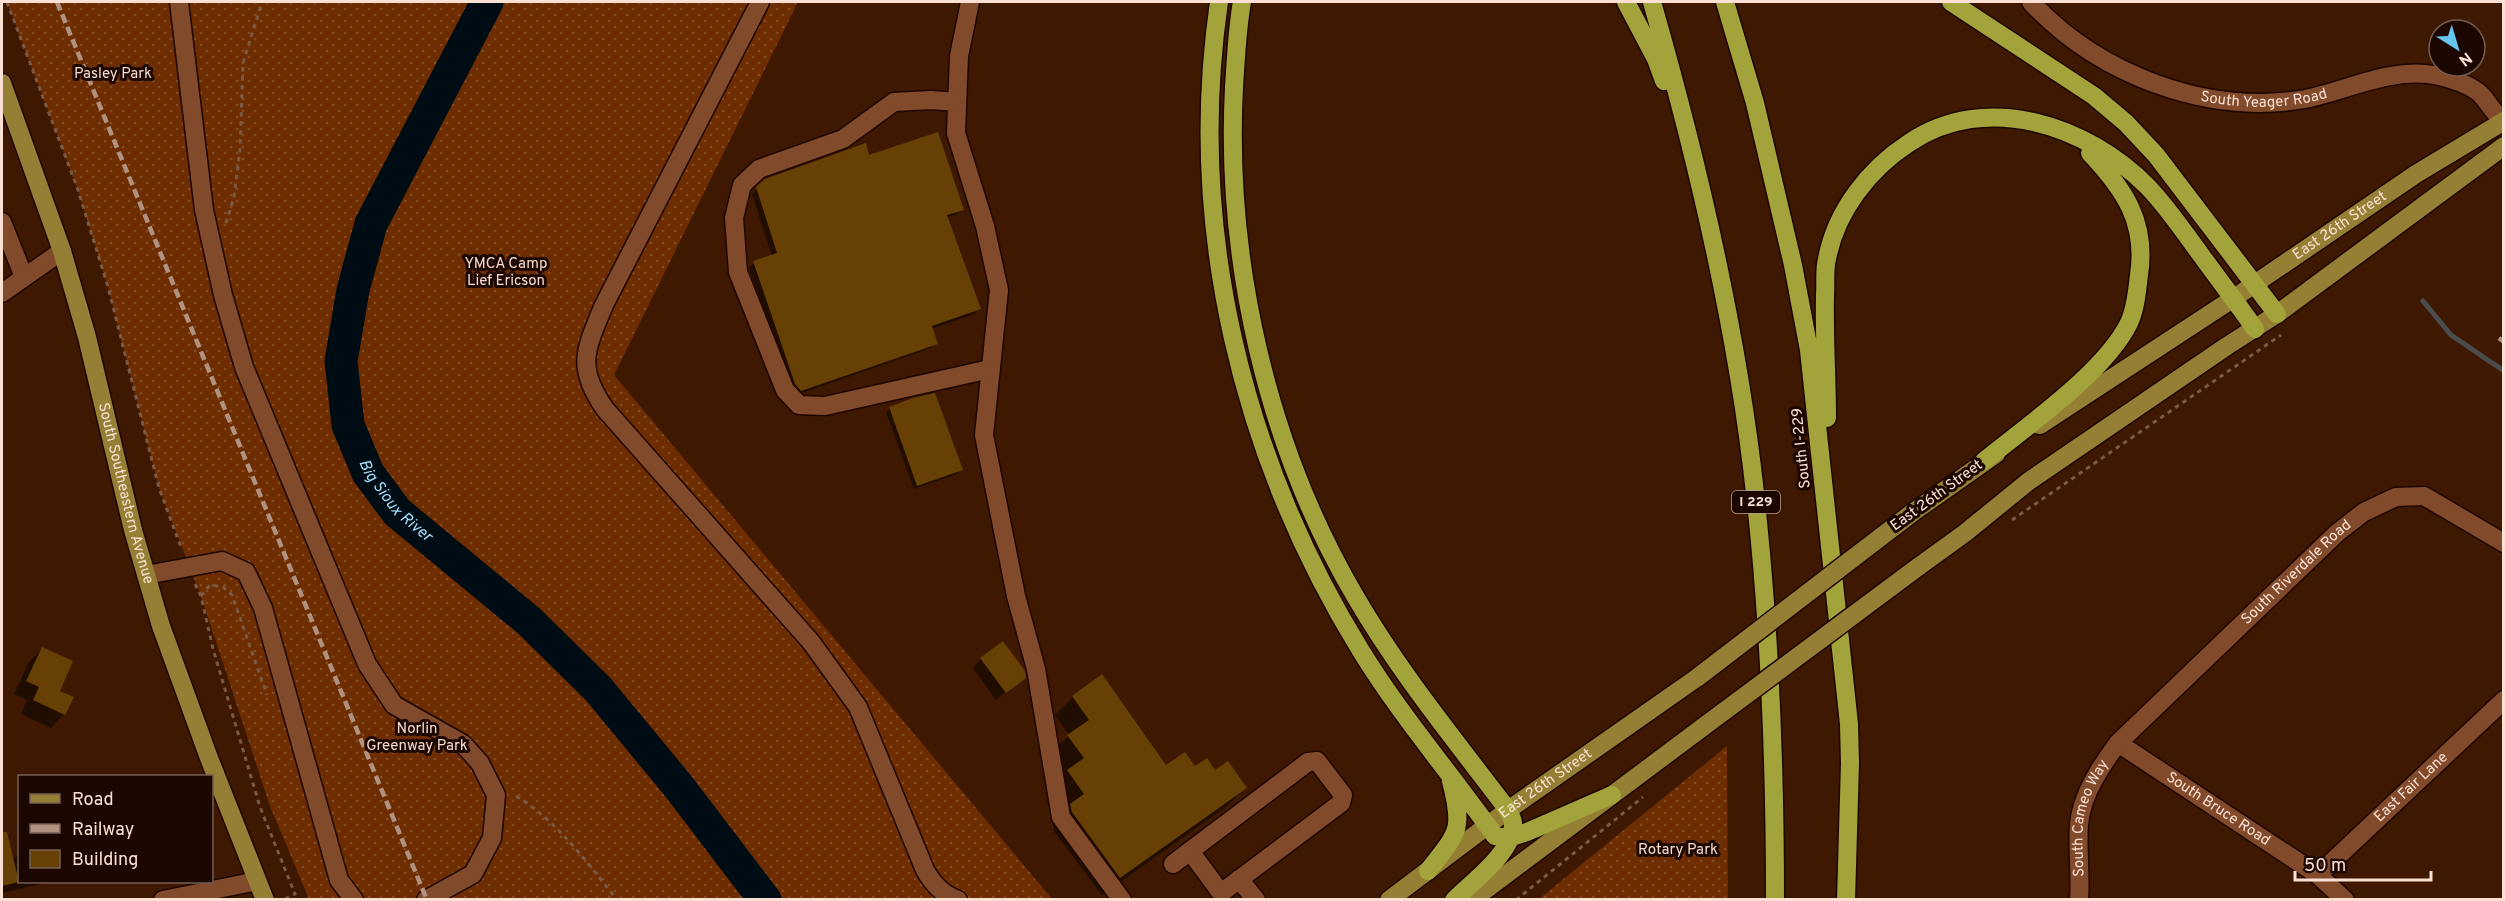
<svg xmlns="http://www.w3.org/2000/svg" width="2505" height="901" font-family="Overpass,sans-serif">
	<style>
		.grass { fill: url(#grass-dots) }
		.shadow { fill: #0007 }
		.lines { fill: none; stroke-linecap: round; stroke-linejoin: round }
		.stream { stroke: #4b4c4d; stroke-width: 5 }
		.river { stroke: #000c14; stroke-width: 33 }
		.building { fill: #674005 }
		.minor-casing { stroke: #1e0600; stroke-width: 21 }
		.major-casing { stroke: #1e0600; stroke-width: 21 }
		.highway-casing { stroke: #1e0600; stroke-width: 21 }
		.path { stroke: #7b5945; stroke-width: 3; stroke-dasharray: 4.5 4.5; stroke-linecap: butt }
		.minor { stroke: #804a2b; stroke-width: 18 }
		.major { stroke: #957f35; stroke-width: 18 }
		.highway { stroke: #a3a33c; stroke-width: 18 }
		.rail { stroke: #b19281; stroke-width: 4.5; stroke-dasharray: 9 4.5; stroke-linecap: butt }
		.major-bridge-casing { stroke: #1e0600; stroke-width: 21; stroke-linecap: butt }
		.major-bridge { stroke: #957f35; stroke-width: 18 }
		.labels { text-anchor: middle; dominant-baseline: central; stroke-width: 6; stroke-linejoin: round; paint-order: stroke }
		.shield { fill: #1c0700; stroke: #b89f94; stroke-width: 1.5 }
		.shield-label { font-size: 14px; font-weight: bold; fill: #fbe0d3 }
		.park-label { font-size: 15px; fill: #f7dcce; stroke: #1c0700 }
		.street-label { font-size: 15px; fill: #fbe0d3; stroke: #1c0700 }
		.water-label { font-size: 16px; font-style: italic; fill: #a3dffb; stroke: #1c0700 }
	</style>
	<defs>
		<pattern id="grass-dots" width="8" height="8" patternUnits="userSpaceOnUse" patternTransform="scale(1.5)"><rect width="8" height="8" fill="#6d2d00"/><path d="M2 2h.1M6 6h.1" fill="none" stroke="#834b24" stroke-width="1.8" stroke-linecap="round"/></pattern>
	</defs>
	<rect width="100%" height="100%" fill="#3e1801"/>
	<path class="grass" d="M7,2H798L614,375L1052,899H309L270,806L201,596L159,488L108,287L78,190Z
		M1727,746L1728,899H1539Z"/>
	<path class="shadow" d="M869,157L962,209L957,214L947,218L979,309L974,314L931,329L936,343L931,348L796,395L791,389L749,268L754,263L772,256L752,194L766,180Z
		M890,408L961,470L957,474L914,489L886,412Z
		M42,649L64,714L51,728L21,714L27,700L14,694L29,662Z
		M981,659L1024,677L996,700L973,668Z
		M1073,697L1166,767L1195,768L1215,772L1245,788L1227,806L1102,895L1054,831L1053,823L1065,811L1050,789L1065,774L1050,754L1069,735L1055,715Z
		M20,855V882H49L2,893V860Z"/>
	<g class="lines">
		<path class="stream" d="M2423,301L2451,335L2504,371"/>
		<path class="river" id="s1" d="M487,2L371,224L353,290L341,361L348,425L368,473L397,512L529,621L598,689L679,787L765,900"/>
	</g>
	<path class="building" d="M938,132L964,210L947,215L981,309L932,326L938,344L801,391L795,384L753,261L777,253L756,187L765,179L866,143L869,155Z
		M935,393L963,470L917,486L889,407L913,398Z
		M1003,641L1025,671L1026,678L1006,693L980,658Z
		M42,647L73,661L60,691L74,697L65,715L33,700L39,687L26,681Z
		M1102,674L1166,765L1185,752L1195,766L1207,758L1215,770L1228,761L1247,788L1120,878L1072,812L1070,804L1084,794L1067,770L1084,758L1067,735L1089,720L1072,696Z
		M2,832H7L19,882L2,886Z"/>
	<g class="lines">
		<g class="minor-casing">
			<g id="minor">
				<path d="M179,2L204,210L223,295L244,367L367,664L394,705L463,744L480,763L496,795L492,838L473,874L426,900"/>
				<path d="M760,2L604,305C586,349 575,366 605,409L811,642L858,707L925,870C933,884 942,894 958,900"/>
				<path d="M970,2L959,56L956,133L985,226L999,290L984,435L1016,596L1036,669L1061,817L1122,900"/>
				<path id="s2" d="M2031,2C2098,74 2206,116 2305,99C2346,91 2391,67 2434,75C2449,78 2474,85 2484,98C2490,106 2496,115 2504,122"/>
				<path d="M957,102L931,100L894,102L843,139L759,169L742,185L734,218L738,272L785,390L799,405L825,406L990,369"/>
				<path d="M2,222L24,277"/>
				<path d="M2,293L62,251"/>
				<path d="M146,575L222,561L246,572L263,608L339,880L354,900"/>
				<path id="s3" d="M2118,743L2318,875L2345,900"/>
				<path d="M1317,761L1343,795L1341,803L1221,893L1190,851L1308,762Z"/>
				<path d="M1173,864L1190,851"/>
				<path id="s4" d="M2318,875L2504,700"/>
				<path d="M1239,879L1256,900"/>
				<path d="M163,900L257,881"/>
				<path id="s5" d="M2079,900C2081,874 2077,849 2079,824C2082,794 2101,766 2118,743L2337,533L2364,512L2396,497L2424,496L2504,543"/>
			</g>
		</g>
		<g class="major-casing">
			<g id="major">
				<path id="s6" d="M2,83L62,251L87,337L133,530L161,626L209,758L265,900"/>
				<path id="s7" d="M2040,425L2234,298L2416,174L2504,121"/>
				<path d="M1912,513L1996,454"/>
				<path d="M1918,567L1965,533L2029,481L2227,346L2277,314L2504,146"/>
				<path id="s8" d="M1389,900L1508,810L1698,677"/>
				<path d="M1472,900L1703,727"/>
			</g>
		</g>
		<g class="highway-casing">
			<path id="highway" d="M1219,2C1186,227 1242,458 1361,651C1401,716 1451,774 1495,836L1509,838L1527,832L1612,795
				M1242,2C1237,29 1236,59 1234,87C1225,260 1267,446 1355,596C1399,672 1455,740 1508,810C1509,813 1513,819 1513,823C1515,851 1472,882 1454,900
				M1626,2L1656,59L1664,81
				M1652,2C1698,162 1737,327 1755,493C1770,628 1775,764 1775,900
				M1725,2L1755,103L1793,265L1809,350L1849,724L1850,763L1846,900
				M1951,2L2094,96L2126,123L2156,155L2277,314
				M1827,418C1827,377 1824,336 1825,295C1826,284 1824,270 1827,259C1836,211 1869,169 1909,143C1986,91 2087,125 2148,187C2168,208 2184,232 2201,255C2219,280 2238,304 2255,329
				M1984,461C2027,426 2105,372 2129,323C2136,308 2137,291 2139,275C2147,222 2124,189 2090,153
				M1428,871C1458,832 1464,831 1451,781"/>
		</g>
		<path class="path" d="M7,2L78,190L108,287L159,488L182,550
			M226,223L234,197L240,150L243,63L262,2
			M2012,520L2281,335
			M195,584L201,596L213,649L260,807L295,894L283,900
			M201,596L210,585L223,587L232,595L267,695
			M516,796C557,821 587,862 617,900
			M1516,900L1643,797"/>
		<use href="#minor" class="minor"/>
		<use href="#major" class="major"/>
		<use href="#highway" class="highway"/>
		<path class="rail" d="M57,2L427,900
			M2499,338L2504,342"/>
		<g class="major-bridge-casing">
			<path id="major-bridge" d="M1698,677L1912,513
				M1703,727L1918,567"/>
		</g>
		<use href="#major-bridge" class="major-bridge"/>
	</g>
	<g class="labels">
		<rect class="shield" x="1732" y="491" width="48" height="22" rx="4.5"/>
		<g class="shield-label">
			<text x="1756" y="502">I 229</text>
		</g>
		<g class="park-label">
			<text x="113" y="74">Pasley Park</text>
			<text x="506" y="264">YMCA Camp<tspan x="506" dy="17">Lief Ericson</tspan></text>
			<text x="417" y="729">Norlin<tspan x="417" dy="17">Greenway Park</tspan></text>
			<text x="1678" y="850">Rotary Park</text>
		</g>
		<g class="street-label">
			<text stroke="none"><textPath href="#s2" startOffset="261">South Yeager Road</textPath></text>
			<text stroke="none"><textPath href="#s7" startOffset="360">East 26th Street</textPath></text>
			<text transform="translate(1802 448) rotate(-96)">South I-229</text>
			<text stroke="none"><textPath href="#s6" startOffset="429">South Southeastern Avenue</textPath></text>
			<text transform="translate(1937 496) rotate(-36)">East 26th Street</text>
			<text stroke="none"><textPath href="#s5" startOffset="414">South Riverdale Road</textPath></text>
			<text stroke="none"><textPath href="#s8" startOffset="195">East 26th Street</textPath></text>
			<text stroke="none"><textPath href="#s4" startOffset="128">East Fair Lane</textPath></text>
			<text stroke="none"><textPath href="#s3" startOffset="120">South Bruce Road</textPath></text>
			<text stroke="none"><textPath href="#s5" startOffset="84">South Cameo Way</textPath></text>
		</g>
		<g class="water-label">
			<text stroke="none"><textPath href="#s1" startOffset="546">Big Sioux River</textPath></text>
		</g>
	</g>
	<rect width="2505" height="901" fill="none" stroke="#fbe0d3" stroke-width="6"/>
	<rect x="18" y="775" width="195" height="108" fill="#1c0700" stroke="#755e54" stroke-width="1.5"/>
	<rect x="30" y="794" width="30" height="9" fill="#957f35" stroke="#755e54" stroke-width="1.5"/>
	<text x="72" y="805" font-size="18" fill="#fbe0d3">Road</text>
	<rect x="30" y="824" width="30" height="9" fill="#b19281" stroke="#755e54" stroke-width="1.5"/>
	<text x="72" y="835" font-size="18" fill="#fbe0d3">Railway</text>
	<rect x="30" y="850" width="30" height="18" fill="#674005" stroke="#755e54" stroke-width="1.5"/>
	<text x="72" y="865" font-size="18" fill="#fbe0d3">Building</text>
	<g transform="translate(2457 48) rotate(143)"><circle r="28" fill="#1c0700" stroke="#755e54" stroke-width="1.5"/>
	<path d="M0-4.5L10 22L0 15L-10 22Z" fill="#65c5ee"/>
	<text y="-9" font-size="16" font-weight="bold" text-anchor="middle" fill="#fbe0d3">N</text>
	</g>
	<path d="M2295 871v9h136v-9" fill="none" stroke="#fbe0d3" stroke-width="3"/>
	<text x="2304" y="871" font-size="18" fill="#fbe0d3" stroke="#1c0700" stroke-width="4.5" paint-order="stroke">50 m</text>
</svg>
